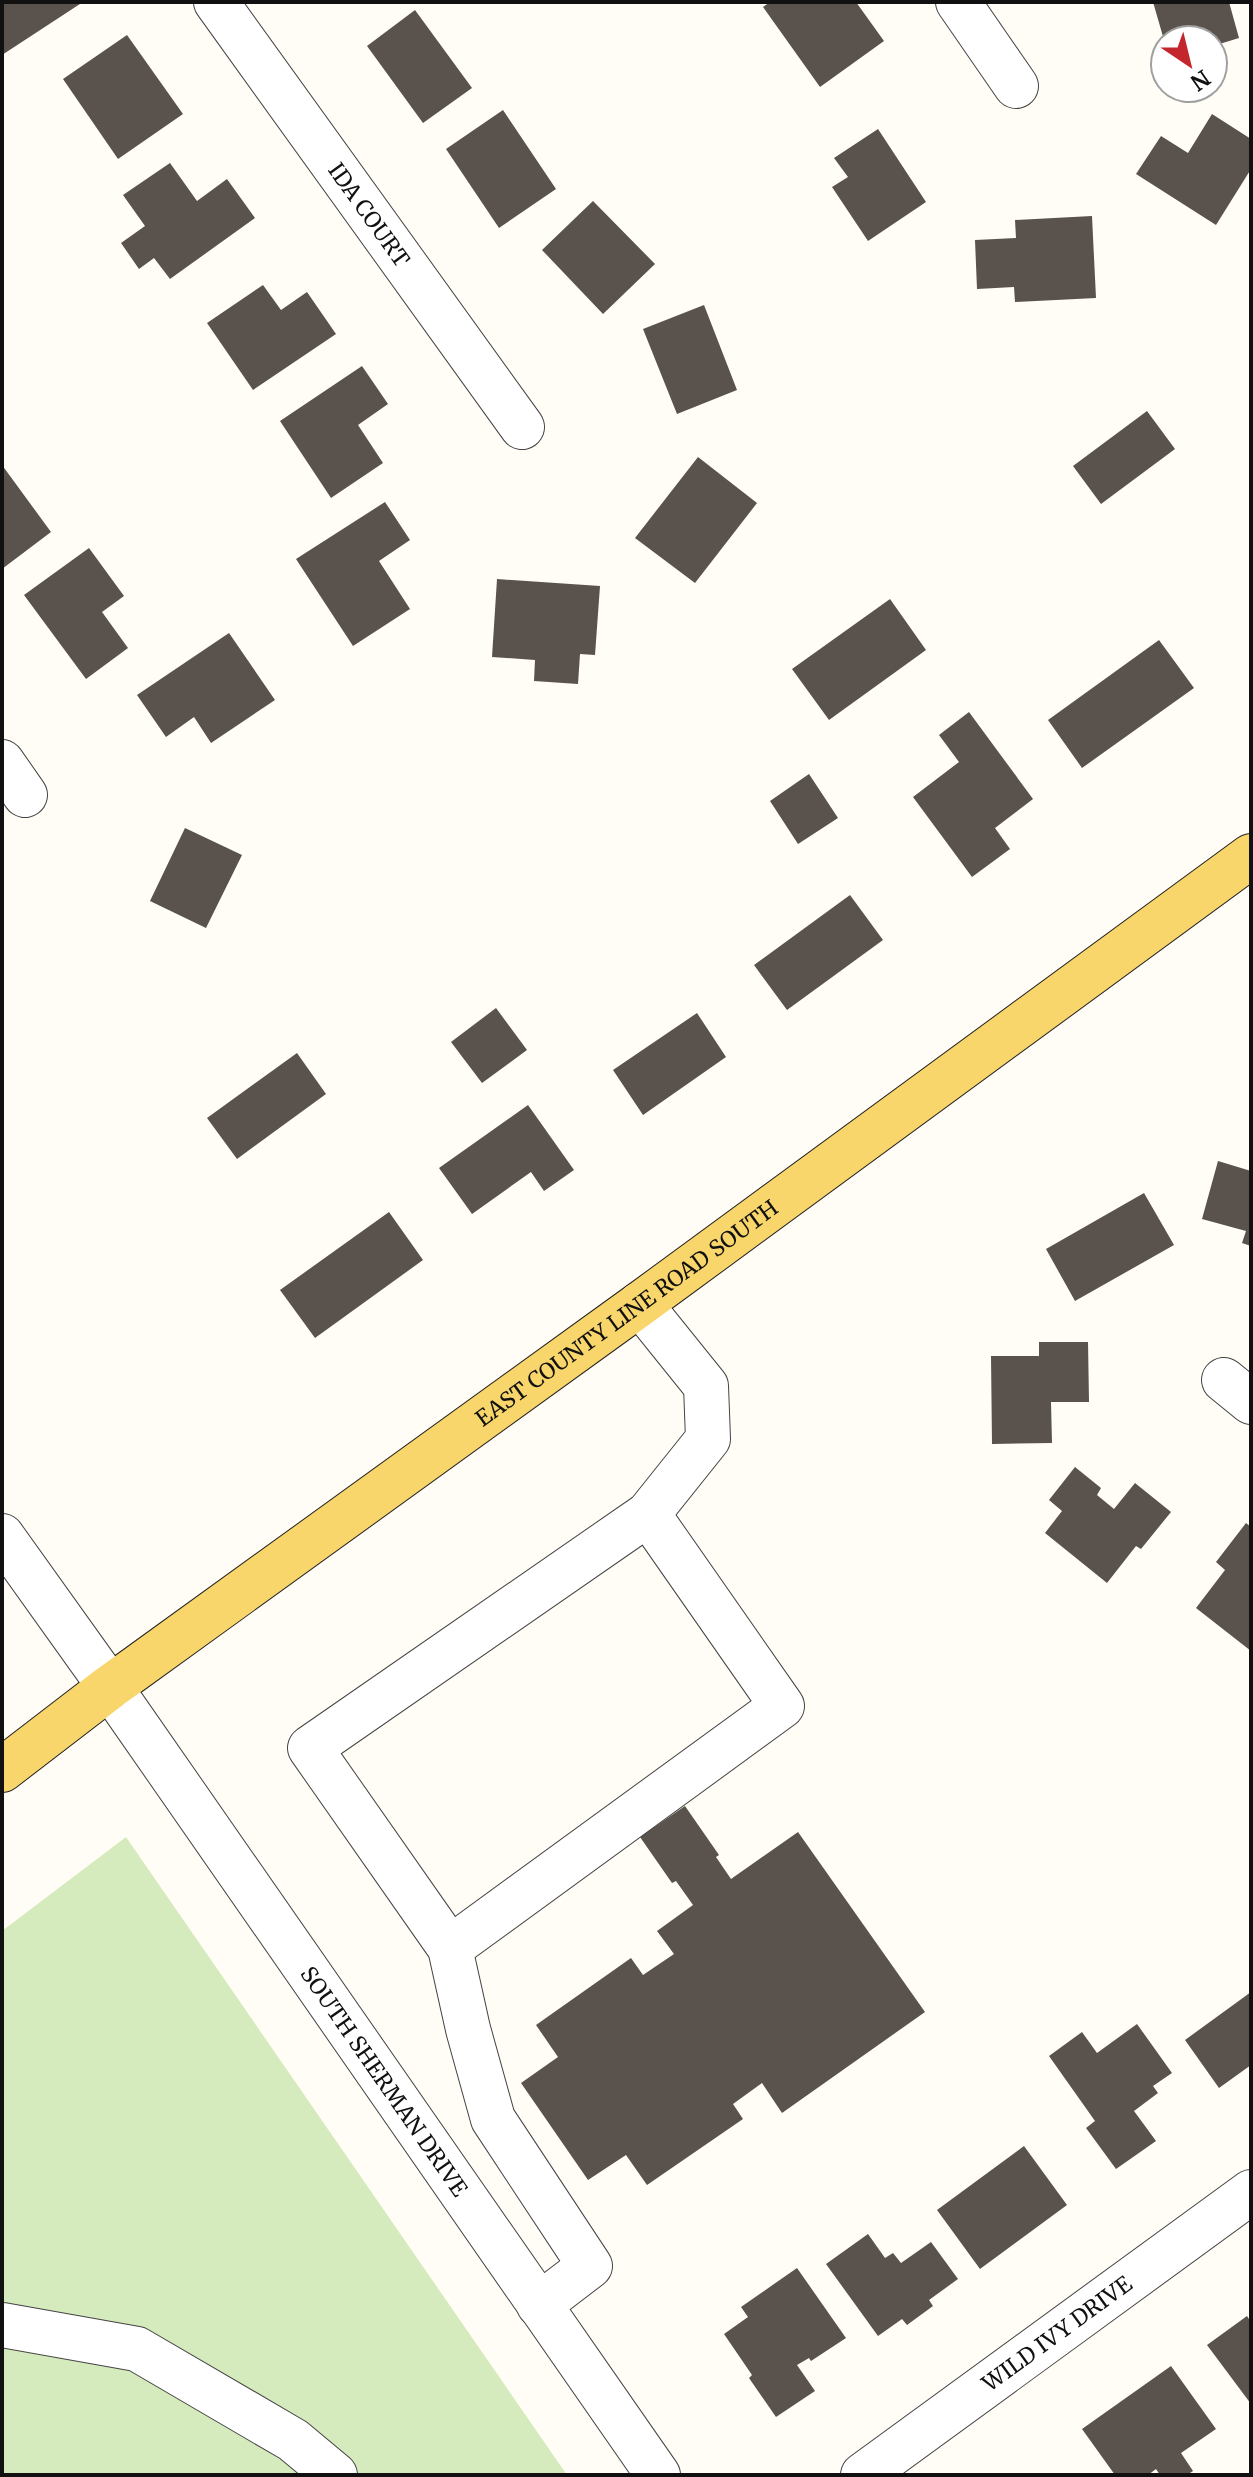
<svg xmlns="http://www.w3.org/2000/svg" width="1253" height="2477" font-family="Merriweather,serif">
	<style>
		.green { fill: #d5ebbd }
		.building { fill: #5a524d }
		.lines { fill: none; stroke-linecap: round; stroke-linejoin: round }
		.minor-casing { stroke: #444; stroke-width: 46 }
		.major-casing { stroke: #222; stroke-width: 46 }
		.minor { stroke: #fff; stroke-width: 44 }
		.major { stroke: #f9d66b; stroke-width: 44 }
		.labels { text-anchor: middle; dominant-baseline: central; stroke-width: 8; stroke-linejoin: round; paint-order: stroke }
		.street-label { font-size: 22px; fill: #111; stroke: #fff }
	</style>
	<rect width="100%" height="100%" fill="#fffdf5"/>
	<path class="green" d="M126,1837L567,2475H2V1931Z"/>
	<path class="building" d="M2,2H83L2,55Z
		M770,2H856L884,41L820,87L763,7Z
		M1153,2H1229L1239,38L1213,46V40H1164Z
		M415,10L472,88L423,123L367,46Z
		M127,35L183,114L118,159L63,79Z
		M503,110L556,189L499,228L446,149Z
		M1212,114L1251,139V169L1216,225L1136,174L1161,136L1188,153Z
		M878,129L926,202L868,241L832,187L848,177L834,158Z
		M170,163L197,201L227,179L255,218L170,279L154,258L139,269L121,243L145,226L123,195Z
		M593,201L655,264L603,314L542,250Z
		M1092,216L1096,298L1015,302L1014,287L977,289L975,240L1016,238L1015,220Z
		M263,285L281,310L307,292L336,334L253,390L207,323Z
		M704,305L737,390L677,414L643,329Z
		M362,366L388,404L358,425L383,463L331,498L280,421Z
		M1147,411L1175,449L1101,504L1073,466Z
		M698,457L757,503L695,583L635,538Z
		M2,465L51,532L2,569Z
		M385,502L410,540L379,561L410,609L353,646L296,559Z
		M89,548L124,596L102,612L128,648L86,679L24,595Z
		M497,579L600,586L595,655L580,654L578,684L534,681L535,660L492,657Z
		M890,599L926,650L829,720L792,669Z
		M229,633L275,700L211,743L194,717L166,737L137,695Z
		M1159,640L1194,688L1082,768L1048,720Z
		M969,712L1033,799L995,828L1010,849L972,877L913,797L959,762L939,735Z
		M809,774L838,818L798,844L770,801Z
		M185,828L242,855L206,928L150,901Z
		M850,895L883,940L787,1010L754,965Z
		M496,1008L527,1050L482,1083L451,1042Z
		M697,1013L726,1057L643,1115L613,1070Z
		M297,1053L326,1094L237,1159L207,1118Z
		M528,1105L574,1170L544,1191L531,1172L472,1214L439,1168Z
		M1218,1161L1251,1171V1246L1242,1243L1246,1231L1202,1219Z
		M1144,1193L1174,1245L1075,1301L1046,1249Z
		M389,1212L423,1260L315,1338L280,1290Z
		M1039,1342H1088L1089,1402H1051L1052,1443L992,1444L991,1356H1039Z
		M1075,1467L1101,1488L1097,1495L1114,1509L1135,1483L1171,1512L1141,1549L1136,1546L1107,1583L1045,1533L1062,1511L1049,1500Z
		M1246,1523L1251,1527V1651L1196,1608L1225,1570L1216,1562Z
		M685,1806L719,1855L716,1857L731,1879L798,1832L925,2012L782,2113L762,2083L733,2104L743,2119L647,2185L626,2155L588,2180L521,2083L558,2057L536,2025L631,1958L643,1975L674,1954L657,1931L693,1905L676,1881L672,1883L640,1837Z
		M1251,1992V2065L1219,2088L1185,2040Z
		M1137,2024L1172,2073L1153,2086L1158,2093L1134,2111L1156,2141L1116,2169L1086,2128L1095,2121L1049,2056L1082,2032L1097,2053Z
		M1024,2146L1067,2205L980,2269L937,2210Z
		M868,2234L885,2258L893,2253L901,2263L931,2242L958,2279L929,2300L933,2306L907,2325L902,2319L878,2336L826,2264Z
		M797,2268L846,2338L811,2361L809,2358L797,2365L815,2391L776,2417L749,2378L752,2375L724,2334L748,2317L741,2307Z
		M1247,2316L1251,2322V2404L1207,2345Z
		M1171,2366L1216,2429L1181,2453L1193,2471L1187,2475H1160L1156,2469L1148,2475H1115L1082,2429Z"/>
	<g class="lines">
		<g class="minor-casing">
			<g id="minor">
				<path id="s1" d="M216,2L522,427"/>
				<path d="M958,2L1016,86"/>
				<path d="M2,762L25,795"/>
				<path d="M1224,1380L1251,1402"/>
				<path id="s2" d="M2,1536L110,1687L658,2475"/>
				<path d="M450,1948L782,1706L648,1514"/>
				<path d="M539,2305L590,2266L493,2119L468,2029L450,1948L310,1748L648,1514L708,1439L706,1386L640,1304"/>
				<path d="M2,2325L137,2349L293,2440L335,2475"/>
				<path id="s3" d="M863,2475L1251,2192"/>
			</g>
		</g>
		<g class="major-casing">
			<g id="major">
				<path id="s4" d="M2,1770L110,1687L640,1304L1251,856"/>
			</g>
		</g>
		<use href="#minor" class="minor"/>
		<use href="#major" class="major"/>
	</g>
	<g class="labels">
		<g class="street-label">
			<text stroke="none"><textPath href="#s1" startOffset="262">IDA COURT</textPath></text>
			<text stroke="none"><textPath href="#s4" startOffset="774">EAST COUNTY LINE ROAD SOUTH</textPath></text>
			<text stroke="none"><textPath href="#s2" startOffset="666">SOUTH SHERMAN DRIVE</textPath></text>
			<text stroke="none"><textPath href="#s3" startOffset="240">WILD IVY DRIVE</textPath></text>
		</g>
	</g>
	<rect width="1253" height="2477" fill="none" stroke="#111111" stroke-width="8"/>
	<g transform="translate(1189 64) rotate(145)"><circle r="38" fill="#ffffff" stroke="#a0a0a0" stroke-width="2"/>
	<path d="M0-6L14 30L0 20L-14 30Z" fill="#c4262e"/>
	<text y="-12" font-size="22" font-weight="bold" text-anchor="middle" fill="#111111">N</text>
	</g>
</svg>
